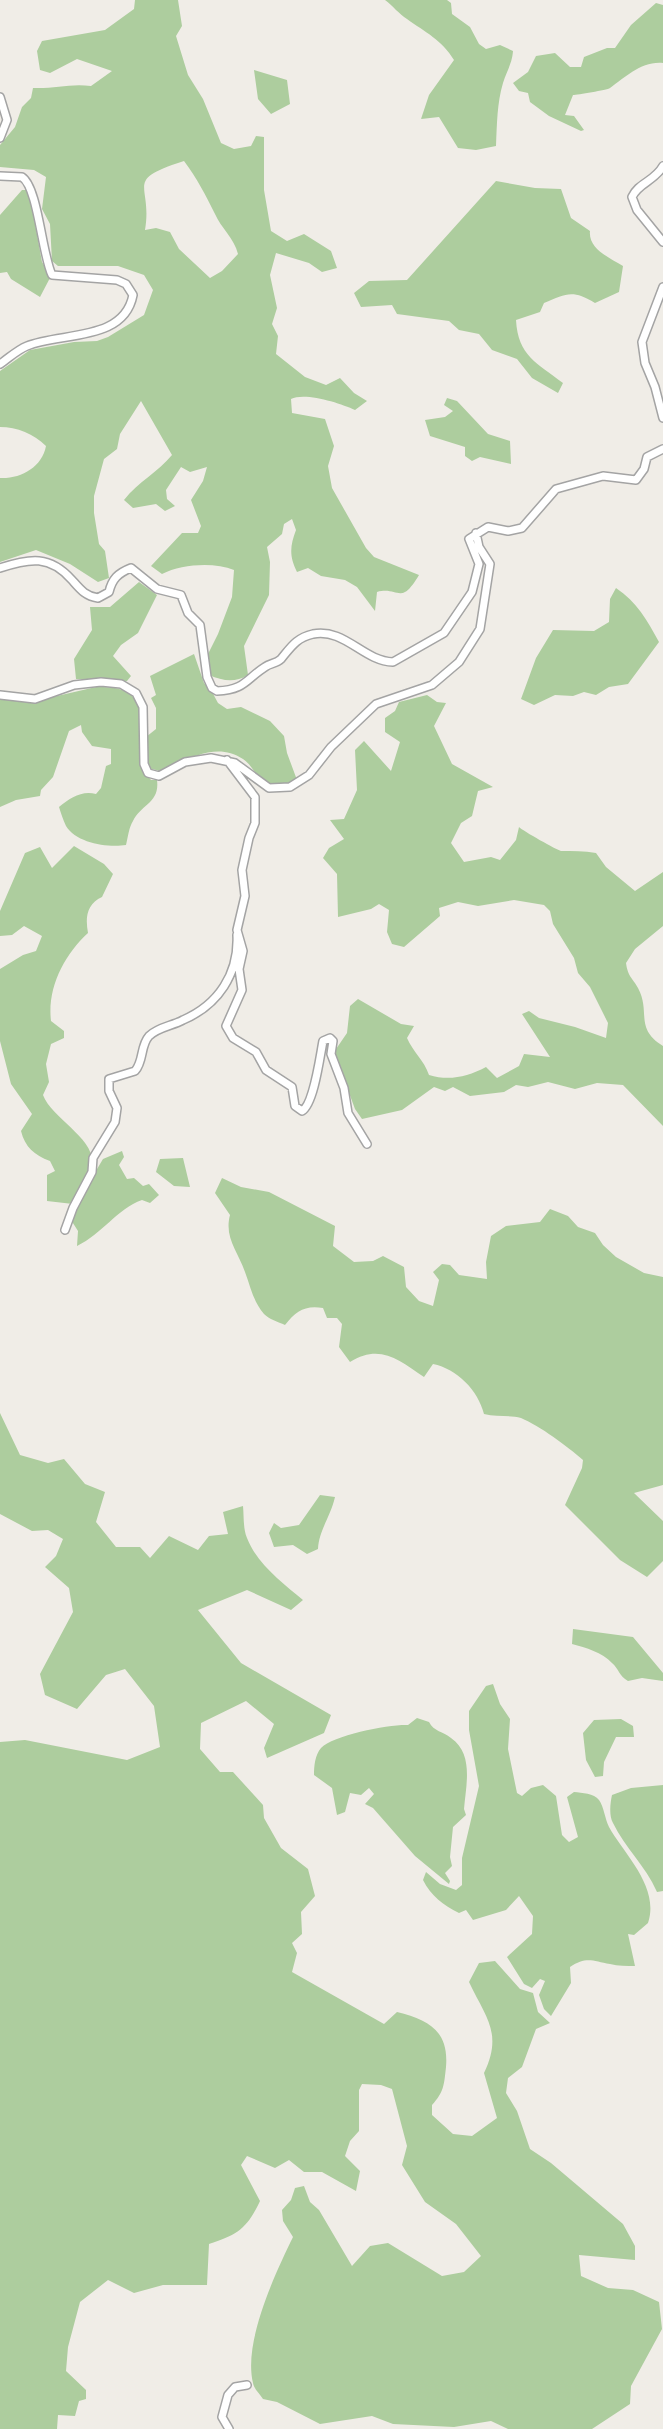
<svg xmlns="http://www.w3.org/2000/svg" width="663" height="2429" font-family="'Noto Sans',sans-serif">
	<style>
		.forest { fill: #adcd9e; fill-rule: evenodd }
		.lines { fill: none; stroke-linecap: round; stroke-linejoin: round }
		.street-casing { stroke: #a4a4a4; stroke-width: 10 }
		.street { stroke: #fff; stroke-width: 7 }
	</style>
	<rect width="100%" height="100%" fill="#f0ede7"/>
	<path class="forest" d="M135,0H178L182,26L176,36L188,75L203,99L221,143L234,149L251,146L256,136L264,137V190L271,231L287,241L304,234L331,251L337,268L322,272L309,263L276,253L270,275L277,308L272,324L278,336L276,354L305,377L326,385L340,378L354,393L367,401L355,410C340,403 305,392 291,399L292,413L325,419L334,446L328,466L332,488L366,548L374,557L419,575C400,607 399,586 377,592L375,611L357,587L345,580L321,576L308,568L297,572C289,556 290,546 296,530L292,519L284,524L282,534L267,547L270,562L269,595L244,646L248,675C235,683 223,681 209,675L208,654L218,634L232,597L234,570C214,562 182,564 162,574L151,566L182,533H198L201,526L191,500L203,481L207,467L190,472L181,467L166,490L167,499L175,506L165,511L156,504L133,508L124,500C138,482 158,472 172,455L141,401L120,434L117,449L104,459L94,496V513L99,544L105,551L109,578L98,582L70,564L36,550L0,562V478C21,479 42,467 46,446C34,434 17,427 0,427V371L30,350L74,342L97,341L108,337L144,315L153,290L144,275L118,266H58L52,261L50,224L42,209L46,177L34,170L0,167V145L15,127L22,107L31,98L33,88C54,89 71,83 91,86L112,71L77,59L50,73L40,70L37,51L42,41L105,30L134,9ZM184,161C197,178 206,196 215,214C221,228 234,238 238,254L222,271L210,278L179,249L170,232L156,228L145,230C153,183 122,181 184,161Z
		M385,0H447L451,3L452,14L470,27L479,44L486,49L500,45L513,51C512,64 507,70 503,83C497,103 497,124 496,146L476,150L458,148L439,117L421,119L429,95L454,60C442,40 425,32 407,19C399,14 393,6 385,0Z
		M656,3L663,5V63C641,61 626,77 610,88C607,90 577,95 573,95L565,115L574,116L584,130L581,131L549,116L530,102L528,93L519,91L513,83L528,72L536,56L555,53L570,67H581L584,57L607,48H615L631,25Z
		M254,70L287,80L290,104L271,114L258,99Z
		M496,181L535,188L561,189L571,218L590,231C588,249 610,258 623,266L619,292L595,303C572,289 566,294 544,303L540,312L516,320C518,356 537,363 563,383L558,393L532,378L517,359L492,350L479,334L459,330L449,321L397,314L392,305L361,307L354,293L369,281L407,280Z
		M22,190H29L42,262L51,276L40,297L11,279L7,272L0,273V215Z
		M447,398L457,401L488,434L510,441L511,464L480,457L472,461L465,456V447L430,436L425,420L445,417L453,411L444,405Z
		M139,582L157,595L138,633L121,645L113,656L131,676L127,681L76,679L74,659L92,630L90,607H110Z
		M616,588C637,602 647,620 659,642L628,684L609,687L596,695L584,692L573,696L555,695L534,705L521,699L536,658L553,630L594,631L609,622L610,599Z
		M194,654L204,683L211,690L218,703L227,709L241,707L270,721L284,736L287,753L297,780L277,786L264,784C257,777 251,764 243,759C214,740 186,762 160,771L148,768L146,737L156,729V708L151,698L156,695L150,676Z
		M96,687C116,687 131,688 140,707L147,775L151,780H157C160,803 141,804 133,821C129,827 128,837 126,845C108,848 76,843 66,826C63,820 61,813 59,807C70,798 82,790 96,794L101,788L106,766L111,764V749L92,746L82,732L81,725L69,731L53,777L41,790L40,796L16,800L0,807V697L31,702Z
		M427,695L437,702L446,703L434,726L452,764L493,787L478,791L472,816L461,823L451,843L464,862L491,857L500,860L516,840L519,827C523,831 557,850 561,851C573,851 584,851 596,853L606,867L635,891L663,872V926L635,949L626,963C628,977 632,977 638,988C651,1012 634,1028 663,1046V1126L623,1085L597,1083L575,1089L548,1082L528,1087L516,1085L504,1092L470,1096L453,1087L445,1091L434,1087L402,1110L362,1119L355,1109L334,1052L347,1033L350,1006L358,999L401,1024L414,1026L407,1038C413,1052 424,1060 429,1075C449,1081 467,1077 486,1067L497,1078L519,1066L524,1054L550,1057L522,1014L529,1011L539,1018L575,1027L606,1038L608,1023L590,987L578,973L574,958L553,924L550,911L544,905L514,900L478,906L458,902L439,908L440,916L404,947L392,944L387,932L389,910L379,904L371,909L338,917L337,874L323,858L329,848L344,839L330,820L344,819L357,790L355,750L364,741L391,771L400,742L385,732V718L395,711L399,702Z
		M74,846L104,864L113,874L102,897C87,904 85,917 88,933C64,955 47,988 51,1021L64,1031V1038L51,1044L46,1064L49,1082L43,1095C52,1119 97,1139 92,1166C89,1178 79,1192 73,1204L47,1201V1175L55,1171L50,1161C34,1155 25,1147 21,1131L32,1114L11,1084L0,1041V969L23,955L36,951L42,936L24,926L12,935L0,936V911L25,853L40,847L52,868Z
		M122,1151L124,1157L119,1165L127,1179L134,1178L143,1186L149,1184L159,1195L150,1203L142,1200C117,1209 102,1234 77,1246L78,1231L71,1220L75,1206L103,1159Z
		M183,1158L190,1187L174,1186L156,1172L160,1159Z
		M222,1178L241,1187L269,1192L335,1226L333,1246L354,1262L373,1261L383,1256L404,1267L406,1287L419,1301L433,1306L439,1280L433,1272L442,1264L450,1265L459,1275L487,1279L486,1262L491,1236L506,1226L540,1222L550,1209L568,1216L578,1227L595,1233L603,1245L616,1257L644,1273L663,1277V1485L634,1493L663,1521V1561L647,1577L620,1560L565,1505L582,1468L583,1460C567,1446 540,1426 521,1418C511,1415 496,1417 484,1414C478,1390 457,1369 433,1364L424,1377C399,1360 380,1343 350,1362L339,1347L342,1324L337,1318H327L323,1308C305,1305 296,1311 285,1325C278,1322 269,1319 264,1314C253,1301 251,1288 245,1272C238,1251 224,1238 230,1215L215,1193Z
		M0,1413L20,1455L48,1463L64,1459L85,1484L105,1492L96,1522L116,1547H140L150,1558L169,1536L198,1550L209,1536L228,1534L223,1512L243,1506C244,1516 243,1529 247,1538C257,1564 283,1583 303,1600L291,1610L247,1590L198,1610L241,1663L331,1715L324,1733L267,1758L264,1748L274,1724L246,1701L201,1723L200,1749L220,1772H233L263,1805L264,1818L281,1848L308,1869L315,1896L301,1912L302,1934L292,1943L297,1953L292,1972L384,2024L397,2012C429,2020 449,2031 446,2067C444,2085 444,2092 432,2105V2115L453,2134L472,2136L497,2118L484,2073C503,2033 486,2018 469,1982L479,1963L495,1961L520,1989L533,1993L538,2012L550,2023L536,2029L522,2067L508,2078L506,2093L517,2111L530,2149L551,2163L623,2224L635,2246V2260L579,2255L581,2276L608,2288L633,2290L659,2302L662,2329L631,2386L630,2404L592,2429H508L491,2421L454,2427L393,2424L372,2416L320,2424L277,2402L263,2399C260,2394 254,2389 253,2383C243,2342 275,2274 293,2237L283,2221L282,2210L291,2200L295,2188L304,2186L310,2202L319,2210L352,2266L370,2246L388,2243L442,2276L464,2272L481,2256L456,2224L425,2202L402,2165L407,2146L392,2089L381,2085L362,2084L359,2090V2131L350,2141L345,2156L360,2171L356,2191L322,2172H304L289,2160L275,2168L247,2156L241,2165L260,2201C247,2229 237,2235 209,2244L207,2285H163L134,2293L108,2280L80,2302L68,2347L66,2371L86,2390V2399L79,2401L75,2416L58,2415L57,2429H0V1742L25,1740L127,1760L160,1747L154,1706L125,1669L106,1675L77,1709L45,1695L40,1674L73,1612L69,1588L45,1567L56,1556L63,1539L48,1530L32,1531L0,1514Z
		M320,1495L335,1497C330,1518 319,1530 318,1549L307,1554L293,1545L274,1547L269,1533L274,1523L281,1528L299,1525Z
		M573,1629L633,1637L663,1673V1681L642,1678L628,1681C619,1676 619,1669 612,1663C602,1652 586,1648 572,1644Z
		M493,1684L500,1704L510,1719L508,1749L517,1793L522,1796L531,1788L543,1785L556,1796L562,1835L569,1842L578,1837L567,1797L574,1792C582,1793 594,1793 599,1800C604,1807 605,1819 609,1827C624,1854 660,1887 648,1923L634,1935L628,1934L635,1966C627,1966 618,1966 610,1964C593,1961 586,1956 570,1967L571,1983L551,2016L544,2009L539,1995L545,1981L540,1979L532,1988L524,1984L507,1957L532,1934L533,1916L519,1896L506,1910L473,1920L466,1910L459,1913C443,1905 431,1896 423,1880L426,1872L440,1884L456,1890L462,1885V1858L479,1786L469,1730V1711L486,1686Z
		M417,1718L429,1722C434,1732 443,1731 451,1738C474,1754 466,1785 464,1809L466,1815L453,1827L450,1857L452,1866L445,1873L450,1881L449,1884L415,1856L373,1808L365,1804L374,1794L369,1788L361,1795L350,1793L345,1812L337,1815L332,1788L314,1775C314,1766 315,1755 321,1748C333,1735 391,1724 408,1725Z
		M621,1719L633,1726L634,1737H616L604,1762L603,1776L595,1777L586,1760L583,1733L594,1720Z
		M663,1785V1891L657,1892C645,1865 625,1848 613,1823C609,1816 610,1804 612,1795L631,1788Z"/>
	<g class="lines">
		<g class="street-casing">
			<path id="street" d="M0,97L7,120L0,138
				M663,166C655,181 638,183 632,197L637,210L663,242
				M0,176L22,177C38,187 42,255 52,275L117,280L126,284L133,295C124,342 61,332 27,346C17,350 9,358 0,364
				M663,287L642,342L645,363L655,387L663,418
				M0,568C30,558 50,555 72,580C80,589 85,596 98,598L109,592C112,579 118,573 131,568L157,589L181,595L188,613L200,625L207,677L212,688L217,691C245,690 246,679 265,667C270,663 276,664 281,659C291,647 296,638 313,634C345,628 363,661 393,662L444,633L472,592L479,564L469,539L488,527L508,531L522,528L556,489L603,476L636,480L644,469L647,457L663,449
				M0,695L35,699L74,685L101,682L121,684L136,693L143,707L144,764L148,773L159,776L185,762L211,758L235,763L269,788L290,787L309,775L331,747L376,704L432,685L459,662L480,629L490,564L479,547L476,533
				M227,760L255,797V823L249,838L242,870L245,896L237,930L243,951L239,969L242,990L226,1026L233,1038L256,1052L266,1070L292,1087L295,1106L302,1111C314,1104 320,1056 323,1041L330,1038L333,1041L331,1054L344,1088L348,1113L367,1144
				M65,1230L73,1208L92,1172L93,1158L115,1122L117,1108L109,1091V1079L135,1071C144,1061 140,1046 149,1036C158,1027 172,1026 183,1020C218,1005 239,974 237,935
				M229,2429L222,2417L228,2395L235,2387L247,2385"/>
		</g>
		<use href="#street" class="street"/>
	</g>
</svg>
